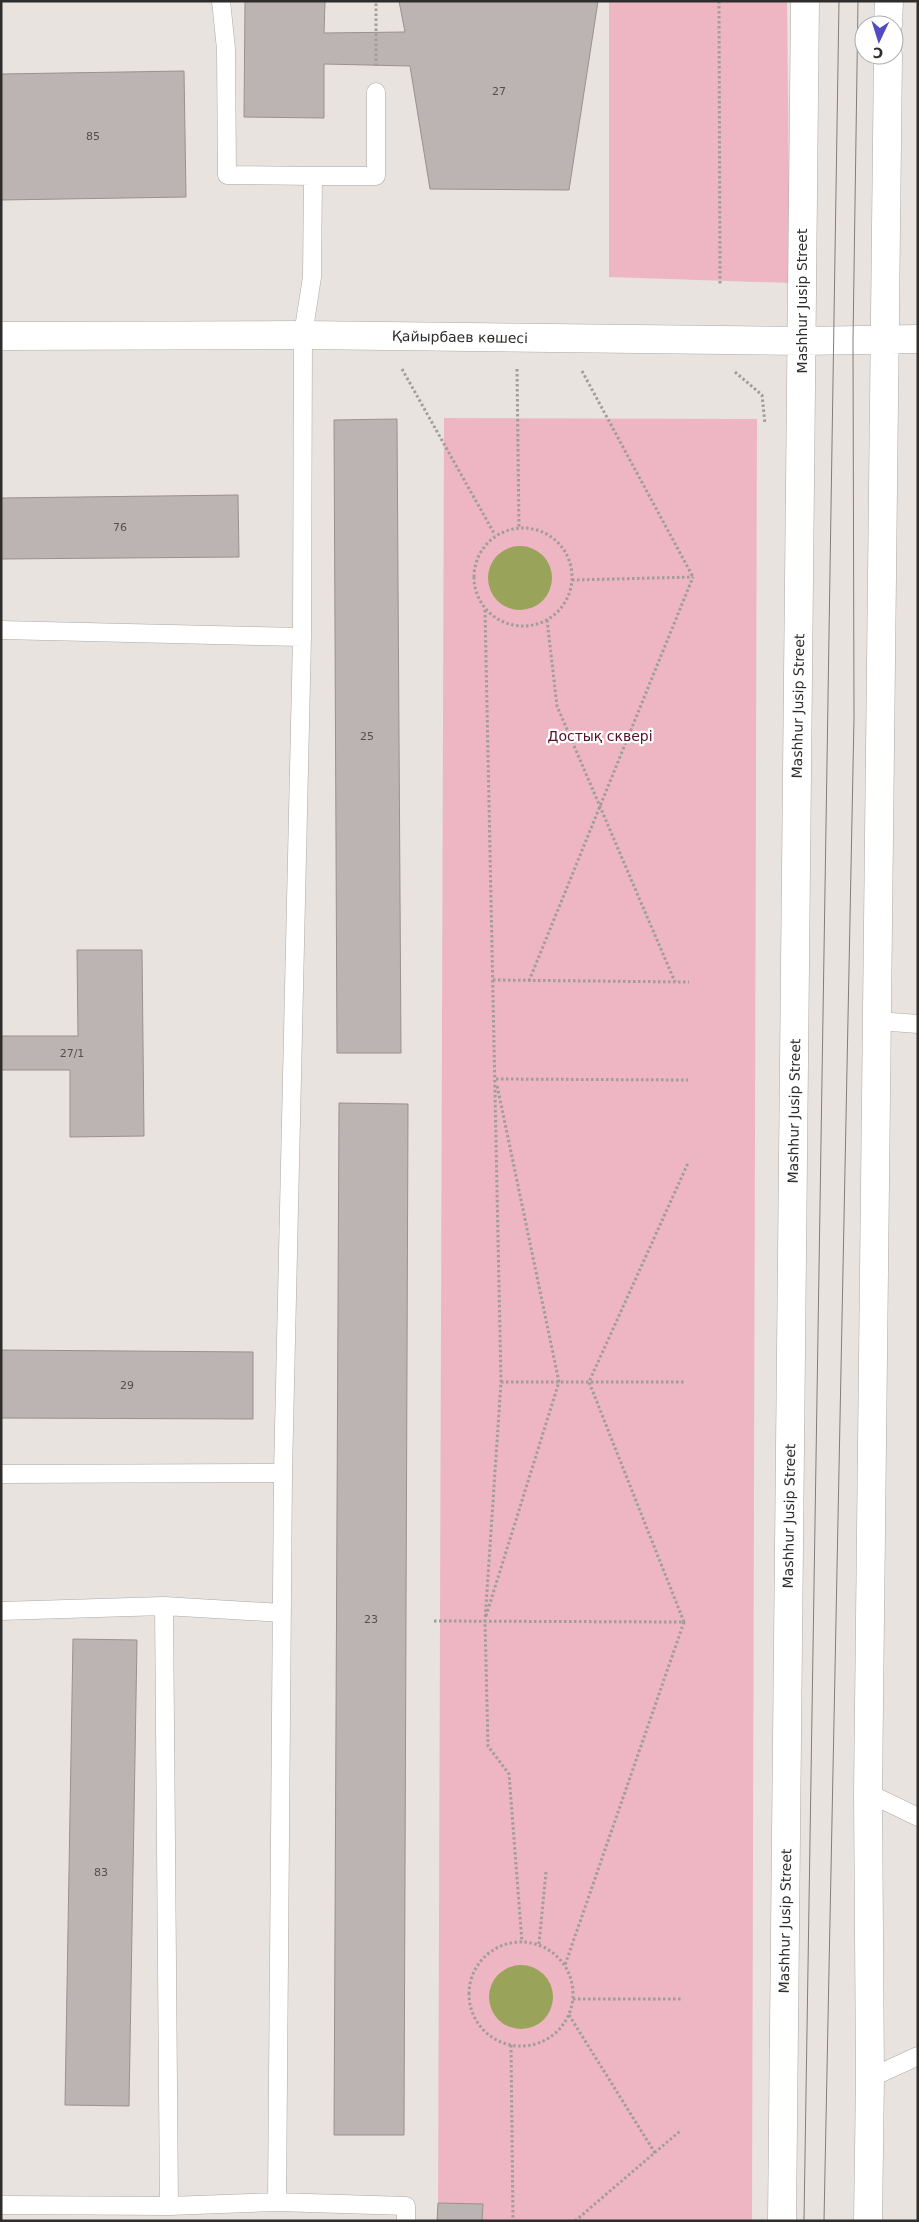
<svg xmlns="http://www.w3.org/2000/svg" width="919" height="2222" font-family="'DejaVu Sans',sans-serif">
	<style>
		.green { fill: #eeb6c2 }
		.water { fill: #99a45a }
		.building { fill: #bcb4b3; stroke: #98918f }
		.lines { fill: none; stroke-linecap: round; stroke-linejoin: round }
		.service-casing { stroke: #ada8a4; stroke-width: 19 }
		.tertiary-casing { stroke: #ada8a4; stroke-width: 29 }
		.path { stroke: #a19d9a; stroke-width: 3; stroke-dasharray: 2.5 2.5; stroke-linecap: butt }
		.service { stroke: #fff; stroke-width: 18 }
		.tertiary { stroke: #fff; stroke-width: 28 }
		.tram { stroke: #817d7a; stroke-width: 1 }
		.labels { text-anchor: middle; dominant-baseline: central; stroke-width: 4.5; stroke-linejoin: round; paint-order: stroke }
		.number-label { font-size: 11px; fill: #524f4d }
		.street-label { font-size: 14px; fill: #2f2d2b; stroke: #fff }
		.park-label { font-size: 14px; fill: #560f29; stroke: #fff }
	</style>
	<rect width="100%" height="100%" fill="#e9e3df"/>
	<path class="green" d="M609,1H787L790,283L609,277Z
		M444,418L757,419L752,2221H438Z"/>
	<path class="water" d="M488 578a32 32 0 1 1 64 0a32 32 0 1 1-64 0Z
		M489 1997a32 32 0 1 1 64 0a32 32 0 1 1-64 0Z"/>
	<path class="building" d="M245,1H325L324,33L405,32L399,1H598L569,190L430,189L410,66L324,64V118L244,117Z
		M184,71L186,197L1,200V74Z
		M397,419L401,1053H337L334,420Z
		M238,495L239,557L1,559V498Z
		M77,950H142L144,1136L70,1137V1070H1V1036H78Z
		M339,1103L408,1104L404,2135H334Z
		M1,1350L253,1352V1419L1,1418Z
		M73,1639L137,1640L129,2106L65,2105Z
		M438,2203L483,2204L482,2221H437Z"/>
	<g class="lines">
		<g class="service-casing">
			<path id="service" d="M313,176H376V92
				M1,630L302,637
				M878,1021L918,1024
				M1,1474L283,1473L302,637L303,335L312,277L313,176L227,175L226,49L221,1
				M164,1606L282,1613
				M1,1611L164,1606L169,2206
				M868,1793L918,1817
				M870,2078L918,2056
				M277,2202L406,2206V2221
				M1,2205L169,2206L277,2202L283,1473"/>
		</g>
		<g class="tertiary-casing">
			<path id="tertiary" d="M888,25L889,1
				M1,336L303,335L802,341L918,339
				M782,2221L805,1
				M868,2221L870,2078L868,1793L888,55"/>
		</g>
		<path class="path" d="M719,1L720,285
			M376,66V1
			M402,369L495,535
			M517,369L519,527
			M582,371L693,577
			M735,372L762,395L765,424
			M474 577a49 49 0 1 1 98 0a49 49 0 1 1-98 0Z
			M572,580L693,577
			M485,610L501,1382L485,1621L488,1746L509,1774L522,1942
			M547,620L557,706L675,982
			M493,980L689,982
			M529,981L693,577
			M496,1079L688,1080
			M501,1382H686
			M486,1616L559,1382L497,1085
			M434,1621L684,1622L565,1965
			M684,1622L589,1382L688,1163
			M469 1994a52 52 0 1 1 104 0a52 52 0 1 1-104 0Z
			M539,1944L546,1872
			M573,1999H681
			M569,2015L655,2153
			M511,2045L513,2221
			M575,2221L680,2131"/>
		<use href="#service" class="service"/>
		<use href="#tertiary" class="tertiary"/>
		<path class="tram" d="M804,2221L839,1
			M824,2221L854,718L853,340L858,1"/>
	</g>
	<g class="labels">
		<g class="number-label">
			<text x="499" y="91">27</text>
			<text x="93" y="136">85</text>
			<text x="120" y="527">76</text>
			<text x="367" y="736">25</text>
			<text x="72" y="1053">27/1</text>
			<text x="127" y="1385">29</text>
			<text x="371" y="1619">23</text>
			<text x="101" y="1872">83</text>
		</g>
		<g class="street-label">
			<text transform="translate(802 301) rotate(-90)">Mashhur Jusip Street</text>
			<text transform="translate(460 337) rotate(1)">Қайырбаев көшесі</text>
			<text transform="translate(798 706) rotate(-89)">Mashhur Jusip Street</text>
			<text transform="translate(794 1111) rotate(-89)">Mashhur Jusip Street</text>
			<text transform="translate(789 1516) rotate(-89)">Mashhur Jusip Street</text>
			<text transform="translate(785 1921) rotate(-89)">Mashhur Jusip Street</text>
		</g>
		<g class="park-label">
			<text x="600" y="736">Достық сквері</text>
		</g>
	</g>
	<rect width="919" height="2222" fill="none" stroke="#2f2d2b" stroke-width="5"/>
	<g transform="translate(879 40) rotate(184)"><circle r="24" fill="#ffffff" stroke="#acabaa"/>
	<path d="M0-4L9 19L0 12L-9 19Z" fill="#524bc2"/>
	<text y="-8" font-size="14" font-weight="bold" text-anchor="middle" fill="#2f2d2b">С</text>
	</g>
</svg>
